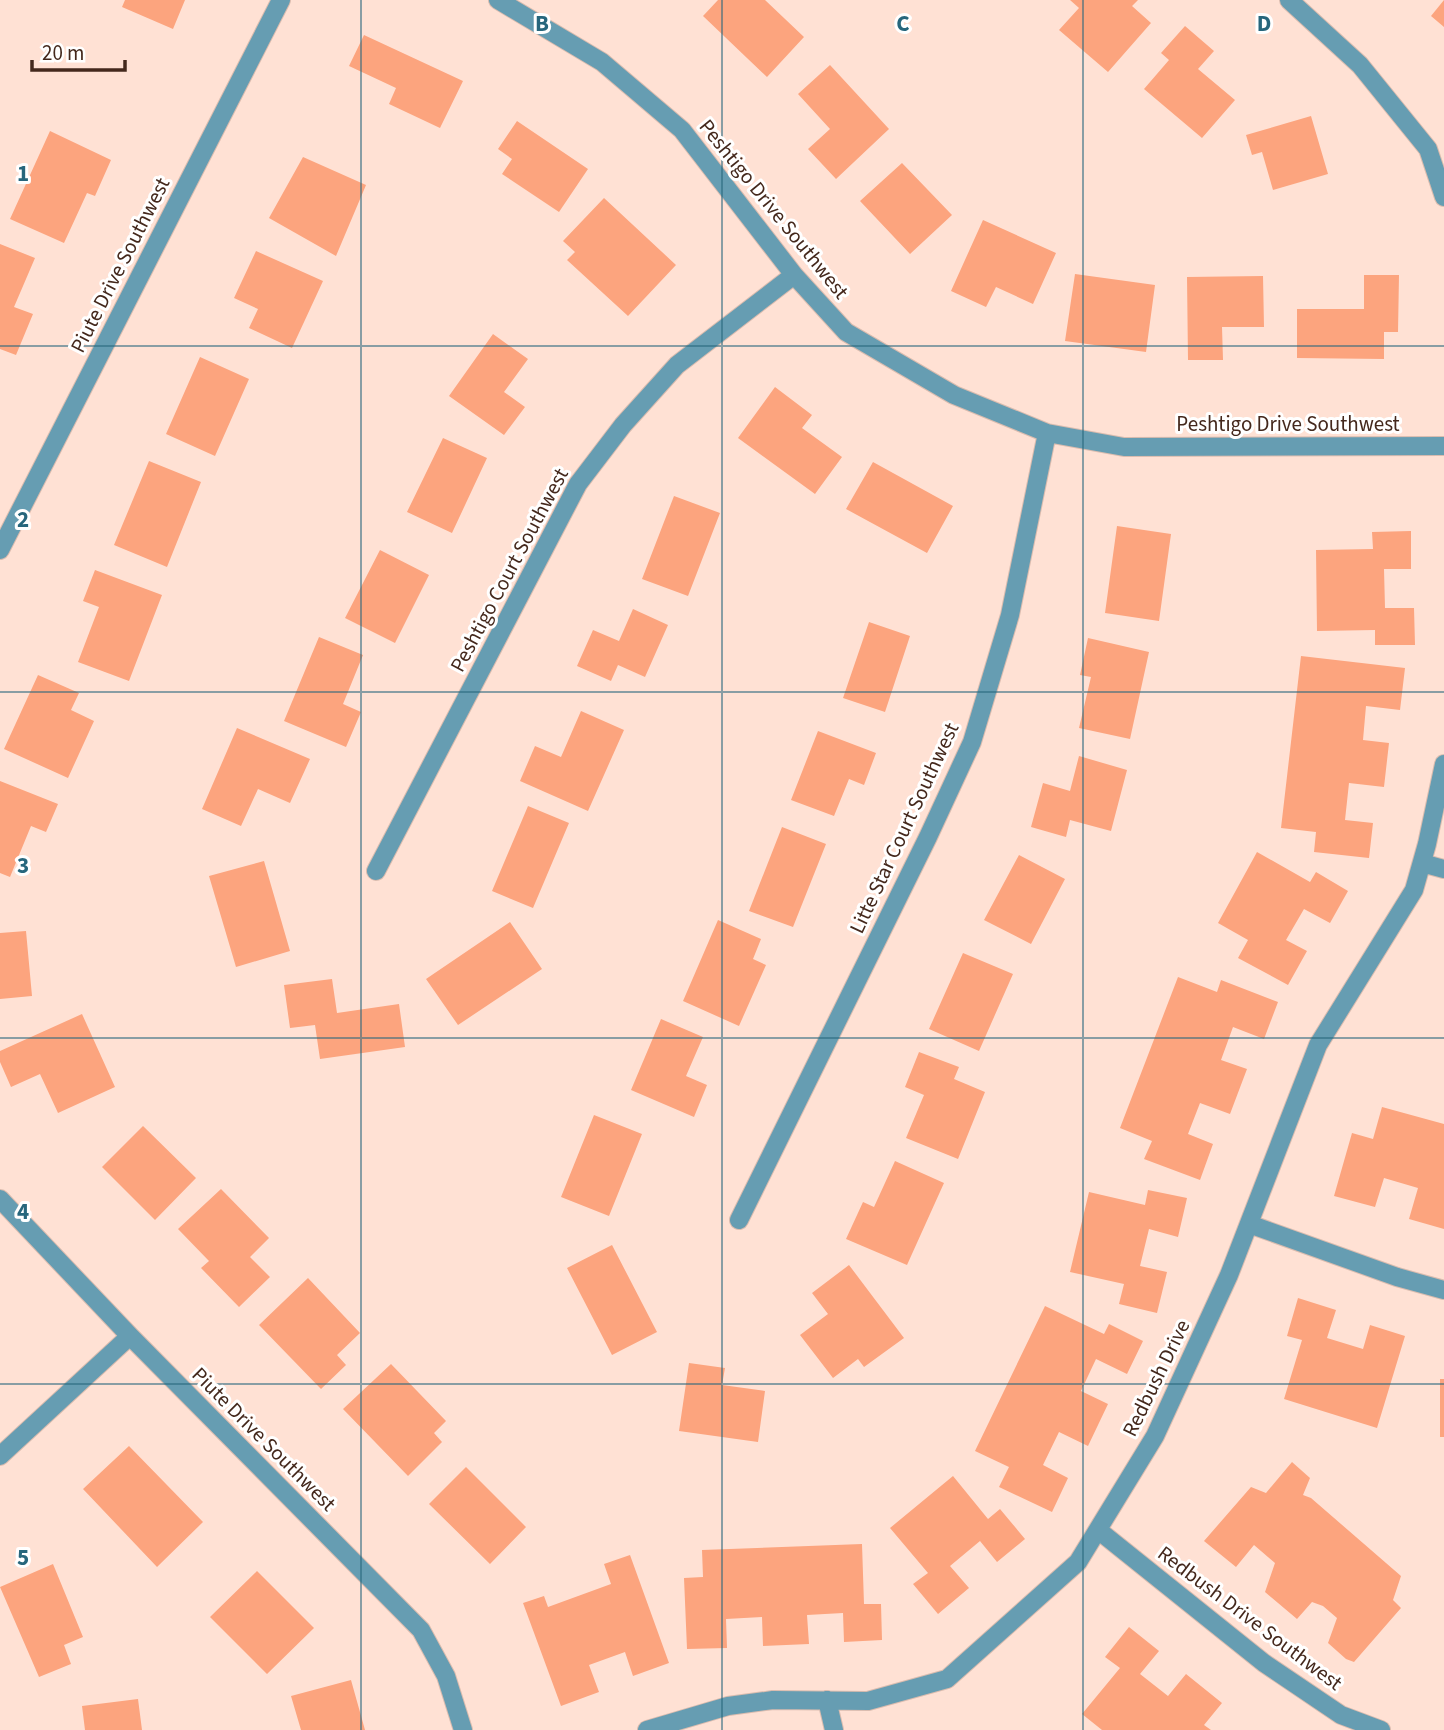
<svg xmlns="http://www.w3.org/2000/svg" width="1444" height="1730" font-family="'Source Sans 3',sans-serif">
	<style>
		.building { fill: #fca47e }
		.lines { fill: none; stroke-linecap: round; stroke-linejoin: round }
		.minor-casing { stroke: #dabcaf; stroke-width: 20 }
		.minor { stroke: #669db2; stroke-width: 18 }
		.grid { fill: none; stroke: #27667c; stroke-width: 2; stroke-opacity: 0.55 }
		.labels { text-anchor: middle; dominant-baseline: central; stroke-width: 6; stroke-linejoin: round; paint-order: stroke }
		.street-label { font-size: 21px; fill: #44281c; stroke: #fff }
		.grid-label { font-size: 23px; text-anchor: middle; font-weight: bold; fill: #27667c; stroke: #fff; stroke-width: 6; stroke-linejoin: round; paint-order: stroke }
	</style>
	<rect width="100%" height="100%" fill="#ffe1d4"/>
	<path class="building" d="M125,0H185L173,29L122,7Z
		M718,0H765L804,37L767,77L703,16Z
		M1070,0H1138L1132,6L1151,23L1108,72L1059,30L1079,8Z
		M1444,0V27L1431,16Z
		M1185,26L1214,51L1198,69L1235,100L1202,138L1144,89L1169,60L1161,53Z
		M364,35L463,81L440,128L389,104L396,88L349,66Z
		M830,65L889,129L836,179L808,149L830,129L798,94Z
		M1311,116L1328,174L1273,190L1262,152L1252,155L1246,135Z
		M517,121L588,169L559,212L502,174L512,159L498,149Z
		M50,131L111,160L95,196L87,193L64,243L10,219Z
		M303,157L366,185L336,256L269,218Z
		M902,163L952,215L910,254L860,201Z
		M604,198L676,265L628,316L567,260L575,252L563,241Z
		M983,220L1056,253L1033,304L996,287L986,307L951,291Z
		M0,244L35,258L14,307L33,314L16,355L0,349Z
		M256,251L323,281L292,348L249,328L258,309L234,298Z
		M1075,274L1155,285L1146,352L1065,341Z
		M1364,275H1399L1398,332H1384V359L1297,358V309H1364Z
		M1263,276L1264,327H1222L1223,360H1188L1187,277Z
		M493,334L528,359L504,392L525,407L504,435L449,396Z
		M200,357L249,379L215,456L166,434Z
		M775,387L812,415L802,428L842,457L815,494L738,438Z
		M443,438L487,458L452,533L407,512Z
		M149,461L201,482L167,567L114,545Z
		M873,462L953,506L927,553L846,509Z
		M674,496L720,513L688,596L642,579Z
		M1117,526L1171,534L1159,621L1105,613Z
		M1411,531V569H1384L1385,608H1414L1415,645H1375V630L1317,631L1316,550L1373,549L1372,532Z
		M380,550L429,575L395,643L345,618Z
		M95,570L162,595L129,681L78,662L99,607L83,601Z
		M633,609L668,625L645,677L618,665L611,681L577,666L593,630L619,641Z
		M869,622L910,636L885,712L843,698Z
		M319,637L363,655L343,704L361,712L346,747L284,721Z
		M1088,638L1149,652L1130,739L1079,728L1091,677L1080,675Z
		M1301,656L1405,668L1400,710L1366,706L1363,740L1389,743L1384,787L1349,783L1345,820L1373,823L1369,858L1314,852L1316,832L1281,828Z
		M38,675L79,693L71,710L94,721L68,778L4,749Z
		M581,711L624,730L588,811L520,781L535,746L561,757Z
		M237,728L310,759L290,803L258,789L241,826L202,809Z
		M818,731L876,753L864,785L849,779L834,816L791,800Z
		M1079,756L1127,770L1111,831L1070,820L1066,837L1031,827L1043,783L1070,791Z
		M0,781L58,804L46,832L31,826L10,877L0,873Z
		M528,806L569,823L533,908L492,891Z
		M782,827L826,844L793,927L749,911Z
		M1257,852L1310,882L1316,872L1348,891L1330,923L1304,909L1286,940L1307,951L1288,985L1238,958L1248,940L1218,923Z
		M1019,855L1065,879L1031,944L984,920Z
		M264,861L290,951L236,967L209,876Z
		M718,920L761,939L753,959L766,965L739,1026L683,1001Z
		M510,922L542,969L458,1025L426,979Z
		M26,931L32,996L0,999V933Z
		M963,953L1013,974L979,1051L929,1029Z
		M1178,977L1217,992L1221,980L1278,1002L1264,1039L1233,1027L1221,1060L1247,1069L1230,1114L1200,1103L1188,1134L1213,1144L1200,1180L1144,1159L1152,1141L1120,1128Z
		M332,979L337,1013L399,1004L405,1047L320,1059L315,1025L290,1028L284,985Z
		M82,1014L115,1087L58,1113L40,1074L11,1087L0,1062V1051Z
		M661,1019L703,1037L686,1076L707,1085L694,1117L631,1090Z
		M919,1052L959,1067L954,1079L985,1092L958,1159L906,1138L924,1095L905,1087Z
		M1382,1107L1444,1124V1229L1409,1219L1418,1188L1384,1178L1375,1207L1334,1196L1352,1133L1373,1139Z
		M594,1115L642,1134L609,1216L561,1197Z
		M143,1126L196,1178L155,1220L102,1167Z
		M895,1161L944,1183L907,1265L846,1239L863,1202L874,1207Z
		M221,1189L269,1238L250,1257L270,1277L239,1307L201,1268L209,1261L178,1229Z
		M1148,1190L1187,1198L1178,1237L1149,1229L1140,1266L1167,1272L1157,1313L1119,1304L1124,1284L1070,1272L1089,1192L1145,1205Z
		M612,1245L657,1332L612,1355L567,1268Z
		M849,1265L904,1338L864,1367L858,1359L833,1378L800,1335L828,1314L812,1293Z
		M308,1278L360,1333L337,1355L346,1365L321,1389L259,1325Z
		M1298,1298L1336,1310L1327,1338L1363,1349L1370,1325L1405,1336L1377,1428L1284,1399L1302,1340L1287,1336Z
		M1045,1306L1104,1334L1109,1324L1143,1341L1127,1374L1096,1359L1081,1391L1108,1404L1088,1446L1059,1432L1043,1465L1068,1478L1052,1512L999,1487L1009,1467L975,1451Z
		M689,1363L725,1368L722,1385L765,1391L758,1442L679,1431Z
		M391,1364L446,1421L434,1433L442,1442L408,1476L343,1409Z
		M1440,1379H1444V1437H1440Z
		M129,1446L203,1522L157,1567L83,1489Z
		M1292,1462L1310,1478L1303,1495L1311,1498L1401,1576L1393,1600L1401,1608L1354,1662L1346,1659L1328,1643L1337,1618L1323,1606L1312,1602L1297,1619L1265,1592L1275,1563L1254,1545L1236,1567L1204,1541L1251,1487L1266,1493Z
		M466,1467L526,1527L490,1564L429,1504Z
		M953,1476L988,1519L1000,1509L1025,1539L997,1562L980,1541L950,1566L969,1588L938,1614L913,1584L928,1573L890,1528Z
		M862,1544L864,1604H881L882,1640L844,1642L843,1613L807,1615L809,1644L763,1646L762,1617L726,1619L727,1648L687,1649L684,1578L703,1577L702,1550Z
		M630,1555L669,1663L633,1676L625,1652L589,1665L599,1692L561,1706L523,1603L544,1596L548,1607L611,1584L604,1564Z
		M53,1564L83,1637L64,1645L71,1664L39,1677L0,1587Z
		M257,1571L314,1628L267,1674L210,1617Z
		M1129,1627L1159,1651L1140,1674L1168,1696L1186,1674L1222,1703L1204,1725L1211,1730H1102L1082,1714L1120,1668L1105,1657Z
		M351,1680L365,1730H301L291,1696Z
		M138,1699L142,1730H85L82,1706Z"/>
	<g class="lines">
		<g class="minor-casing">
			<path id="minor" d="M498,0L602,62L682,130L794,275L846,332L954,395L1047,433L1124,447L1444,446
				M1289,0L1360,65L1428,149L1444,197
				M0,550L281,0
				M1422,863L1444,869
				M376,871L578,484L623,425L677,365L794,275
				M0,1199L130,1336L421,1630L446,1676L463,1730
				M739,1220L928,837L972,742L1010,615L1047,433
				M1249,1224L1397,1277L1444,1290
				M0,1456L130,1336
				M1098,1530L1264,1663L1341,1715L1381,1730
				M827,1700L834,1730
				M647,1730L728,1706L773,1700L868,1701L947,1679L1078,1562L1155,1436L1229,1275L1318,1045L1414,890L1427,844L1444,764"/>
		</g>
		<use href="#minor" class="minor"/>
	</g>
	<path class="grid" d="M361,0V1730M722,0V1730M1083,0V1730M0,346H1444M0,692H1444M0,1038H1444M0,1384H1444"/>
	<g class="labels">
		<g class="street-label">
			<text transform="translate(774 209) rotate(51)">Peshtigo Drive Southwest</text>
			<text transform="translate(120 265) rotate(-63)">Piute Drive Southwest</text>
			<text x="1288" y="424">Peshtigo Drive Southwest</text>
			<text transform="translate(509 570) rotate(-62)">Peshtigo Court Southwest</text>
			<text transform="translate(904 828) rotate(-65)">Litte Star Court Southwest</text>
			<text transform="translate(1156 1378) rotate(-64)">Redbush Drive</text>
			<text transform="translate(264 1439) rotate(45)">Piute Drive Southwest</text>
			<text transform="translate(1250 1618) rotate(37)">Redbush Drive Southwest</text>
		</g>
	</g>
	<g class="grid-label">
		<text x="542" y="31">B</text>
		<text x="903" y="31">C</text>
		<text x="1264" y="31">D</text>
		<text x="23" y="181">1</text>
		<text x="23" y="527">2</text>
		<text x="23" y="873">3</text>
		<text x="23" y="1219">4</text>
		<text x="23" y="1565">5</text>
	</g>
	<path d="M32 60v10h93v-10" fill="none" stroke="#44281c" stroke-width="3.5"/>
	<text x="42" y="60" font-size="21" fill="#44281c" stroke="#ffffff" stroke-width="5" paint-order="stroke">20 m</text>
</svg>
